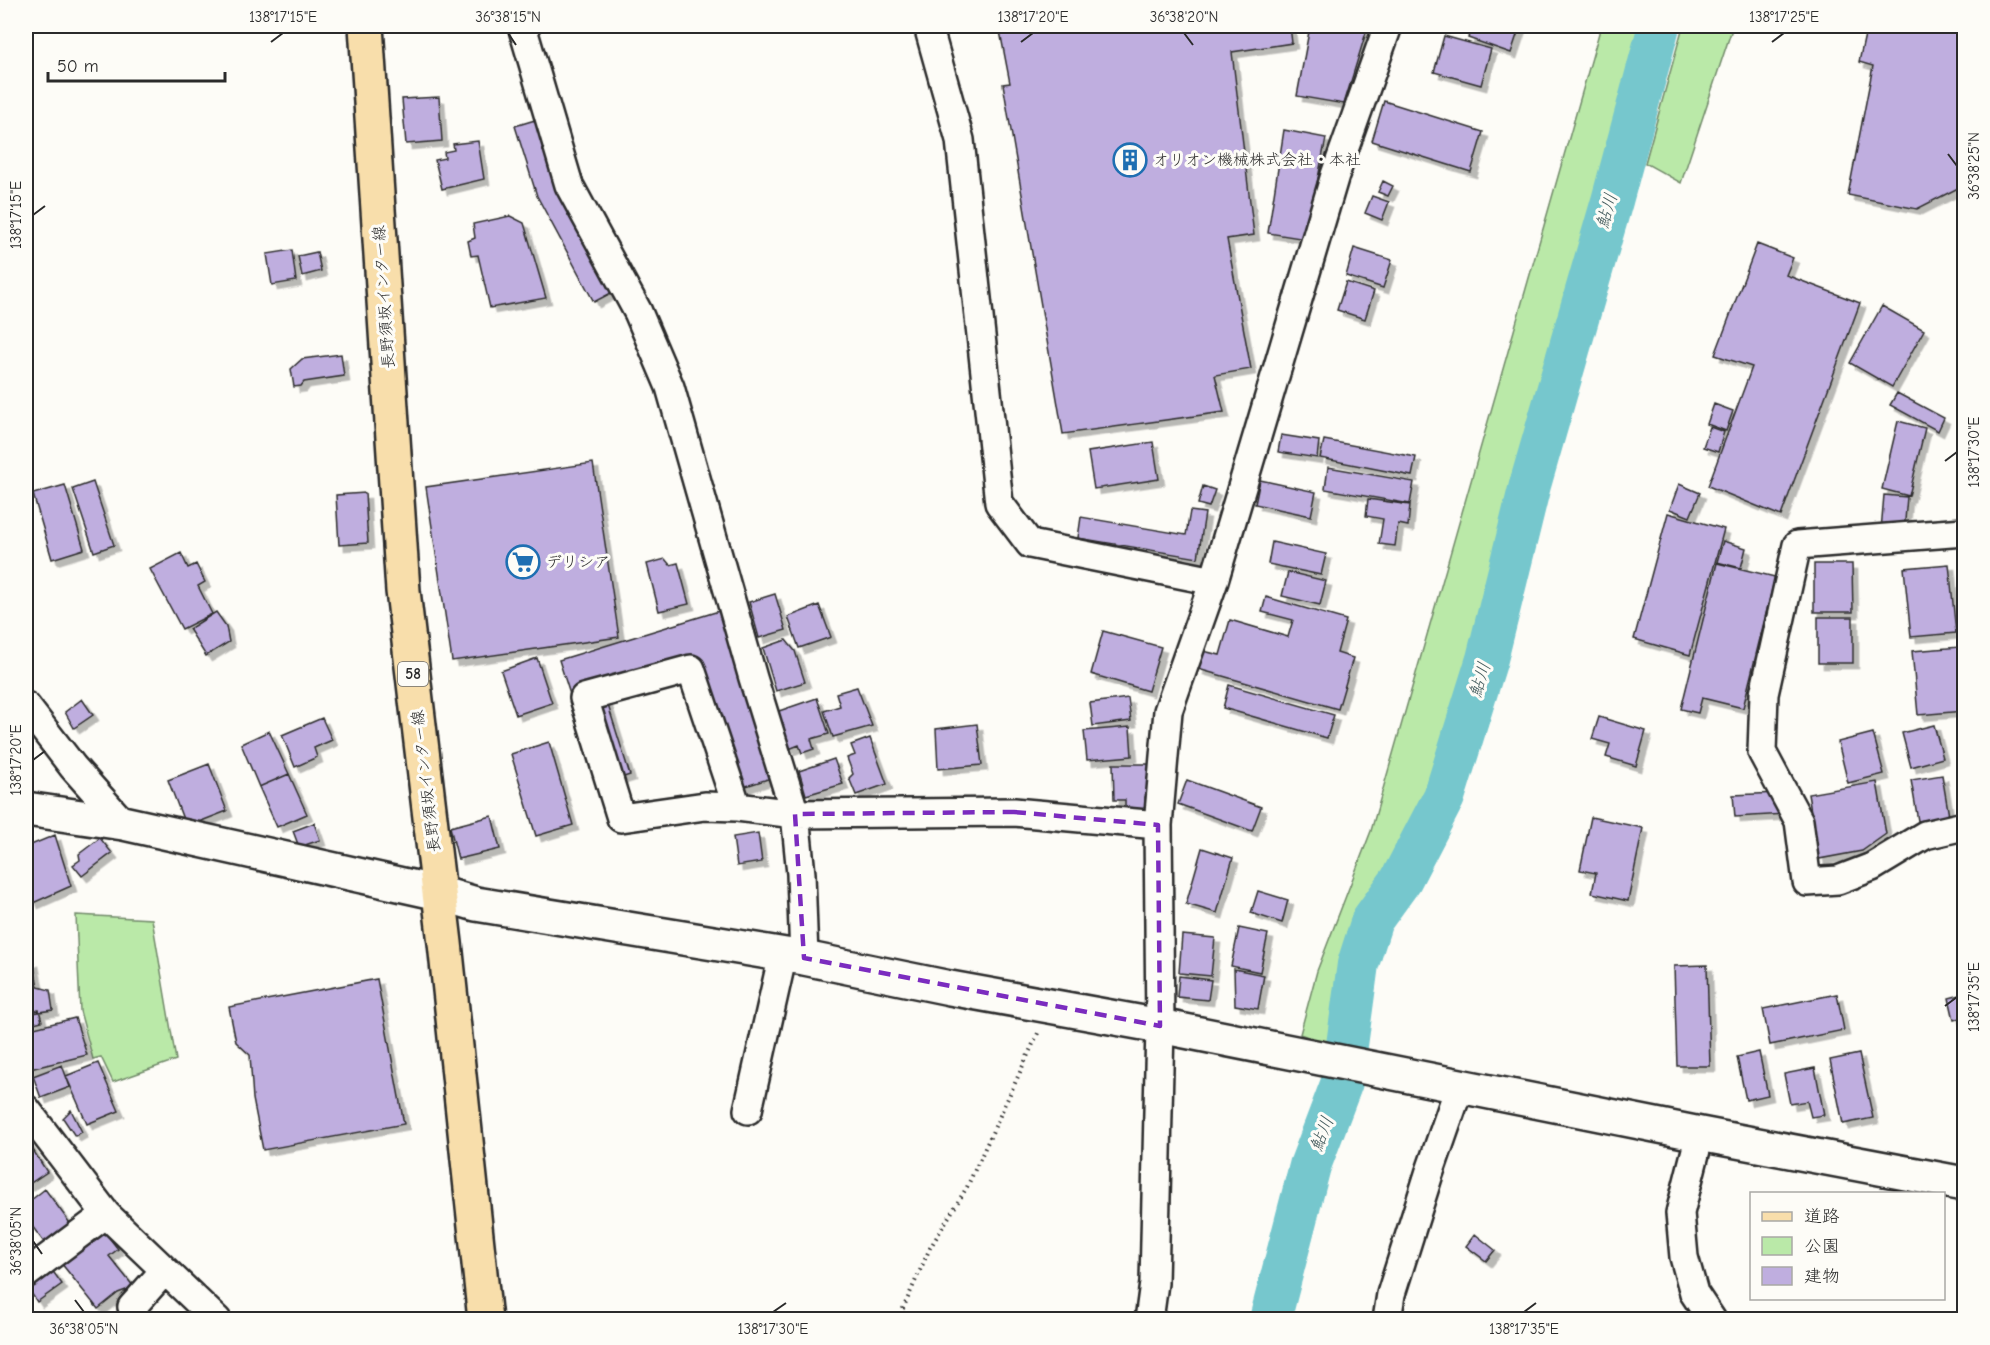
<svg xmlns="http://www.w3.org/2000/svg" width="1990" height="1345" font-family="'Comic Neue','Klee One',sans-serif">
	<style>
		.green { fill: #bae9a8; stroke: #728a6a; stroke-width: 1.5 }
		.lines { fill: none; stroke-linecap: round; stroke-linejoin: round }
		.river { stroke: #76c7cd; stroke-width: 42 }
		.building { fill: #bfaedf; stroke: #2b2b2b; stroke-width: 1.5; filter: url(#shadow) }
		.street-casing { stroke: #2b2b2b; stroke-width: 32 }
		.secondary-casing { stroke: #2b2b2b; stroke-width: 38 }
		.primary-casing { stroke: #2b2b2b; stroke-width: 38 }
		.path { stroke: #2b2b2b; stroke-width: 4; stroke-dasharray: 1.5 4.5; stroke-linecap: butt }
		.street { stroke: #fdfcf7; stroke-width: 27 }
		.secondary { stroke: #fdfcf7; stroke-width: 33 }
		.primary { stroke: #f8deab; stroke-width: 33 }
		.marked { fill: none; stroke: #7b2cbf; stroke-width: 4.5; stroke-dasharray: 12 8; stroke-linejoin: round }
		.ticks { fill: none; stroke: #2b2b2b; stroke-width: 2 }
		.labels { text-anchor: middle; dominant-baseline: central; stroke-width: 6; stroke-linejoin: round; paint-order: stroke }
		.shield { fill: #fdfcf7; stroke: #6a6a68; stroke-width: 1.5 }
		.shield-label { font-size: 15px; font-weight: bold; fill: #2b2b2b }
		.poi-label { font-size: 16px; fill: #2b2b2b; stroke: #fdfcf7; text-anchor: start }
		.street-label { font-size: 16px; fill: #2b2b2b; stroke: #fdfcf7 }
		.water-label { font-size: 18px; font-style: italic; fill: #425a5c; stroke: #fdfcf7 }
		.neatline { fill: none; stroke: #2b2b2b; stroke-width: 2 }
		.ticks-label { font-size: 15px; text-anchor: middle; fill: #2b2b2b }
	</style>
	<defs>
		<filter id="shadow"><feDropShadow dx="5.5" dy="5.5" stdDeviation="0" flood-color="#0004"/></filter>
	</defs>
	<rect width="100%" height="100%" fill="#fdfcf7"/>
	<filter id="ink" filterUnits="userSpaceOnUse"><feTurbulence type="fractalNoise" baseFrequency=".0167" numOctaves="2"/><feDisplacementMap in="SourceGraphic" scale="12" xChannelSelector="R" yChannelSelector="G"/><feConvolveMatrix kernelMatrix="1 2 1 2 8 2 1 2 1" color-interpolation-filters="sRGB"/></filter>
	<g filter="url(#ink)">
		<path class="green" d="M1601,26H1650L1593,210L1431,801L1384,892L1353,929L1337,1048L1300,1034L1317,971L1371,831Z
			M1683,26H1733L1681,183L1645,163Z
			M76,915L152,919L176,1060L113,1082L101,1057L93,1059L80,1011Z"/>
		<g class="lines">
			<path class="river" d="M1270,1320L1310,1166L1342,1082L1358,964L1372,920L1401,880L1444,797L1487,659L1530,485L1612,201L1659,26"/>
		</g>
		<path class="building" d="M999,26H1290L1292,43L1232,52L1254,235L1227,239L1251,369L1215,375L1224,412L1063,434L1003,84L1010,83Z
			M1310,26H1368L1344,104L1297,96Z
			M1472,26H1520L1511,53L1468,38Z
			M1871,26H1964V185L1917,209L1848,195L1873,66L1859,62L1866,30Z
			M1444,36L1491,49L1481,85L1434,72Z
			M439,97L442,141L406,144L402,99Z
			M1384,101L1483,132L1471,172L1372,141Z
			M535,120L556,181L613,292L594,302L537,196L515,126Z
			M1284,130L1326,138L1306,239L1268,233Z
			M478,141L484,179L442,189L435,160L445,158L444,152L454,150L453,144Z
			M1383,181L1393,186L1388,196L1378,192Z
			M1372,196L1389,202L1382,220L1365,213Z
			M510,216L524,223L546,298L490,308L478,255L471,256L468,241L475,238L473,224Z
			M1757,244L1793,258L1786,275L1860,303L1781,516L1708,486L1752,367L1715,355Z
			M1354,248L1392,260L1383,288L1346,276Z
			M292,250L296,281L272,285L267,254Z
			M317,252L321,271L302,276L298,256Z
			M1346,282L1374,291L1365,319L1337,310Z
			M1882,306L1924,330L1892,387L1850,363Z
			M341,354L344,376L304,382L301,386L294,387L291,369L302,359Z
			M1897,393L1944,418L1938,431L1890,405Z
			M1714,404L1733,411L1726,431L1707,424Z
			M1898,421L1925,428L1909,496L1882,489Z
			M1710,427L1724,432L1718,452L1703,447Z
			M1281,435L1319,441L1317,458L1278,452Z
			M1324,440L1416,457L1412,476L1320,458Z
			M1153,442L1159,479L1094,489L1088,452Z
			M593,463L619,637L452,661L426,487Z
			M1328,467L1414,482L1410,504L1325,489Z
			M1964,479V518H1961L1958,480Z
			M1260,480L1316,492L1311,516L1255,504Z
			M93,482L114,545L94,552L73,489Z
			M1679,484L1700,493L1690,517L1670,509Z
			M65,485L84,549L52,559L33,494Z
			M1203,486L1215,490L1209,507L1198,504Z
			M365,493L368,543L339,545L336,495Z
			M1884,495L1907,497L1904,532L1881,530Z
			M1368,499L1410,505L1408,526L1398,524L1395,546L1379,544L1383,519L1366,516Z
			M1190,511L1205,513L1198,558L1078,538L1081,517L1186,535Z
			M1668,513L1724,529L1690,655L1634,639Z
			M1723,541L1746,548L1741,568L1717,562Z
			M1272,542L1326,554L1321,575L1268,564Z
			M181,553L188,568L196,564L205,582L198,586L212,614L182,629L150,569Z
			M665,559L670,565L678,563L689,604L659,611L647,564Z
			M1717,563L1775,577L1743,708L1702,698L1698,713L1681,709Z
			M1814,564H1852L1853,612H1814Z
			M1949,564L1956,633L1911,637L1904,568Z
			M1288,572L1326,581L1320,605L1282,596Z
			M775,594L786,630L759,638L749,602Z
			M1266,597L1346,620L1337,653L1353,658L1338,709L1198,669L1203,651L1220,655L1230,620L1288,637L1293,620L1262,612Z
			M819,605L831,637L799,648L788,617Z
			M719,611L771,778L734,790L693,658L602,686L630,775L599,785L559,660Z
			M216,612L226,626L229,642L206,656L189,629Z
			M1818,617H1853V663H1818Z
			M1103,631L1161,647L1148,691L1091,674Z
			M786,640L795,651L805,682L776,691L763,648Z
			M1960,647L1964,711L1918,715L1912,651Z
			M537,658L552,703L516,715L501,671Z
			M1229,685L1334,715L1327,738L1223,708Z
			M857,687L872,726L833,737L824,711L840,706L836,693Z
			M817,698L829,734L811,739L814,749L802,753L799,745L789,749L776,712Z
			M1128,698L1131,721L1093,726L1090,703Z
			M82,699L93,715L74,728L65,712Z
			M1599,717L1646,731L1636,766L1606,757L1610,744L1592,739Z
			M322,718L332,740L314,748L317,757L295,767L282,735Z
			M977,724L982,765L938,769L936,729Z
			M1934,725L1943,758L1911,767L1902,733Z
			M1130,727L1132,756L1087,760L1084,731Z
			M269,731L289,774L259,787L241,744Z
			M1873,733L1884,774L1848,783L1838,742Z
			M870,738L887,784L856,795L849,778L853,774L847,758L855,755L851,745Z
			M549,742L573,825L536,836L511,754Z
			M834,759L843,784L806,795L799,771Z
			M209,764L227,811L186,827L168,780Z
			M1113,764H1152L1153,797H1145V814H1125V800H1114Z
			M289,774L307,814L277,827L259,787Z
			M1942,775L1949,816L1918,821L1911,780Z
			M1187,780L1261,807L1252,831L1178,804Z
			M1877,782L1886,834L1862,851L1819,859L1808,794Z
			M1778,793L1789,814L1735,817L1733,795Z
			M492,816L500,849L458,859L450,827Z
			M1591,817L1643,828L1628,901L1592,893L1596,873L1580,870Z
			M314,823L320,840L299,847L293,831Z
			M758,833L762,862L737,866L733,837Z
			M55,835L71,886L33,903L26,887V847Z
			M100,838L112,853L82,876L73,865L80,860L79,854Z
			M1202,848L1233,858L1217,913L1186,904Z
			M1258,891L1288,900L1282,923L1251,913Z
			M1239,928L1268,934L1260,972L1231,966Z
			M1182,935L1215,938L1211,976L1179,973Z
			M33,961L38,987L50,990L53,1010L26,1014V963Z
			M1707,965L1710,1066H1677L1674,966Z
			M1234,969L1264,975L1258,1009L1235,1005Z
			M1179,976L1211,980L1208,1000L1177,997Z
			M377,979L404,1124L263,1150L253,1099L250,1055L236,1042L229,1007Z
			M1837,994L1844,1030L1770,1045L1763,1009Z
			M1964,994V1017L1954,1020L1949,998Z
			M39,1010L42,1021L26,1025V1013Z
			M75,1018L87,1055L26,1070V1030Z
			M1759,1052L1768,1095L1746,1100L1737,1057Z
			M1859,1054L1873,1118L1843,1124L1830,1060Z
			M98,1063L119,1111L87,1124L66,1076Z
			M62,1065L70,1087L41,1098L33,1076Z
			M1815,1068L1824,1115L1811,1117L1807,1101L1790,1104L1784,1074Z
			M71,1110L82,1132L75,1136L63,1118Z
			M26,1139L47,1172L26,1186Z
			M45,1189L75,1230L49,1249L26,1218V1204Z
			M103,1230L118,1249L109,1256L134,1287L118,1293L98,1309L61,1263Z
			M1475,1234L1495,1250L1486,1261L1466,1246Z
			M52,1270L62,1284L37,1302L27,1287Z"/>
		<g class="lines">
			<g class="street-casing">
				<path id="street" d="M522,26L569,185L638,312L670,387L753,678L795,814L801,874L804,958
					M928,26L960,140L999,503L1030,544L1214,581
					M1964,532L1797,545L1764,694L1762,752L1799,821L1807,882L1838,880L1872,867L1925,835L1964,826
					M26,706L73,767L123,823
					M737,807L691,669L584,698L621,818L705,806L737,807L795,814L1014,812L1158,825
					M26,1109L106,1214L217,1320
					M748,1110L783,954
					M1700,1134L1680,1213L1684,1257L1694,1293L1712,1320
					M26,1274L106,1214
					M137,1320L132,1307L164,1271
					M1149,1320L1154,1283L1160,1026L1158,825L1168,711L1214,581L1335,175L1388,26
					M1387,1320L1391,1294L1429,1174L1460,1085"/>
			</g>
			<g class="secondary-casing">
				<path id="secondary" d="M26,809L123,823L439,893L476,904L804,958L950,988L1160,1026L1700,1134L1964,1184"/>
			</g>
			<g class="primary-casing">
				<path id="primary" d="M366,26L403,591L445,943L485,1320"/>
			</g>
			<path class="path" d="M898,1320L930,1248L967,1187L1039,1031"/>
			<use href="#street" class="street"/>
			<use href="#secondary" class="secondary"/>
			<use href="#primary" class="primary"/>
		</g>
	</g>
	<path class="marked" d="M1014,812L1158,825L1160,1026L804,958L795,814Z"/>
	<path class="ticks" d="M508,33L516,45M1184,33L1193,45M271,42L283,33M1021,42L1033,33M1772,42L1784,33M1948,154L1957,166M33,215L45,206M1945,461L1957,452M33,760L45,751M1945,1006L1957,997M33,1241L42,1254M75,1300L84,1312M773,1312L786,1303M1524,1312L1536,1303"/>
	<defs>
		<g id="building-ring" transform="scale(1.725)"><circle r="9.5" fill="#fdfcf7" stroke="#1f6fb2" stroke-width="1.5"/><path d="M-4-6H4V6H1V3H-1V6H-4ZM-2.5-4.3h1.7v1.8h-1.7ZM.8-4.3h1.7v1.8H.8ZM-2.5-1h1.7V.8h-1.7ZM.8-1h1.7V.8H.8Z" fill="#1f6fb2"/></g>
		<g id="supermarket-ring" transform="scale(1.725)"><circle r="9.5" fill="#fdfcf7" stroke="#1f6fb2" stroke-width="1.5"/><path d="M-6-5.5h2.5l.6 2H6L4.5 2H-2.5L-4.4-4H-6ZM-1.5 3.2a1.3 1.3 0 1 0 .1 0ZM3 3.2a1.3 1.3 0 1 0 .1 0Z" fill="#1f6fb2"/></g>
	</defs>
	<g fill-rule="evenodd">
		<use href="#building-ring" x="1130" y="160"/>
		<use href="#supermarket-ring" x="523" y="562"/>
	</g>
	<g class="labels">
		<rect class="shield" x="398" y="662" width="30" height="24" rx="4.5"/>
		<g class="shield-label">
			<text x="413" y="674">58</text>
		</g>
		<g class="poi-label">
			<text x="1153" y="160">オリオン機械株式会社・本社</text>
			<text x="546" y="562">デリシア</text>
		</g>
		<g class="street-label">
			<text transform="translate(384 297) rotate(-94)">長野須坂インター線</text>
			<text transform="translate(426 781) rotate(-97)">長野須坂インター線</text>
		</g>
		<g class="water-label">
			<text transform="translate(1607 211) rotate(-74)">鮎川</text>
			<text transform="translate(1480 680) rotate(-73)">鮎川</text>
			<text transform="translate(1322 1134) rotate(-69)">鮎川</text>
		</g>
	</g>
	<rect width="1990" height="1345" fill="none" stroke="#fdfcf7" stroke-width="66"/>
	<rect x="1750" y="1192" width="195" height="108" fill="#fdfcf7" stroke="#a9a8a5" stroke-width="1.5"/>
	<rect x="1762" y="1212" width="30" height="9" fill="#f8deab" stroke="#a9a8a5" stroke-width="1.5"/>
	<text x="1804" y="1222" font-size="18" fill="#2b2b2b">道路</text>
	<rect x="1762" y="1237" width="30" height="18" fill="#bae9a8" stroke="#a9a8a5" stroke-width="1.5"/>
	<text x="1804" y="1252" font-size="18" fill="#2b2b2b">公園</text>
	<rect x="1762" y="1267" width="30" height="18" fill="#bfaedf" stroke="#a9a8a5" stroke-width="1.5"/>
	<text x="1804" y="1282" font-size="18" fill="#2b2b2b">建物</text>
	<path d="M48 72v9h177v-9" fill="none" stroke="#2b2b2b" stroke-width="3"/>
	<text x="57" y="72" font-size="18" fill="#2b2b2b" stroke="#fdfcf7" stroke-width="4.5" paint-order="stroke">50 m</text>
	<rect x="33" y="33" width="1924" height="1279" class="neatline"/>
	<g class="ticks-label">
		<text x="283" y="22">138°17'15"E</text>
		<text x="508" y="22">36°38'15"N</text>
		<text x="1033" y="22">138°17'20"E</text>
		<text x="1184" y="22">36°38'20"N</text>
		<text x="1784" y="22">138°17'25"E</text>
		<text transform="translate(1974 166) rotate(-90)" y="5">36°38'25"N</text>
		<text transform="translate(16 215) rotate(-90)" y="5">138°17'15"E</text>
		<text transform="translate(1974 452) rotate(-90)" y="5">138°17'30"E</text>
		<text transform="translate(16 760) rotate(-90)" y="5">138°17'20"E</text>
		<text transform="translate(1974 997) rotate(-90)" y="5">138°17'35"E</text>
		<text transform="translate(16 1241) rotate(-90)" y="5">36°38'05"N</text>
		<text x="84" y="1334">36°38'05"N</text>
		<text x="773" y="1334">138°17'30"E</text>
		<text x="1524" y="1334">138°17'35"E</text>
	</g>
</svg>
